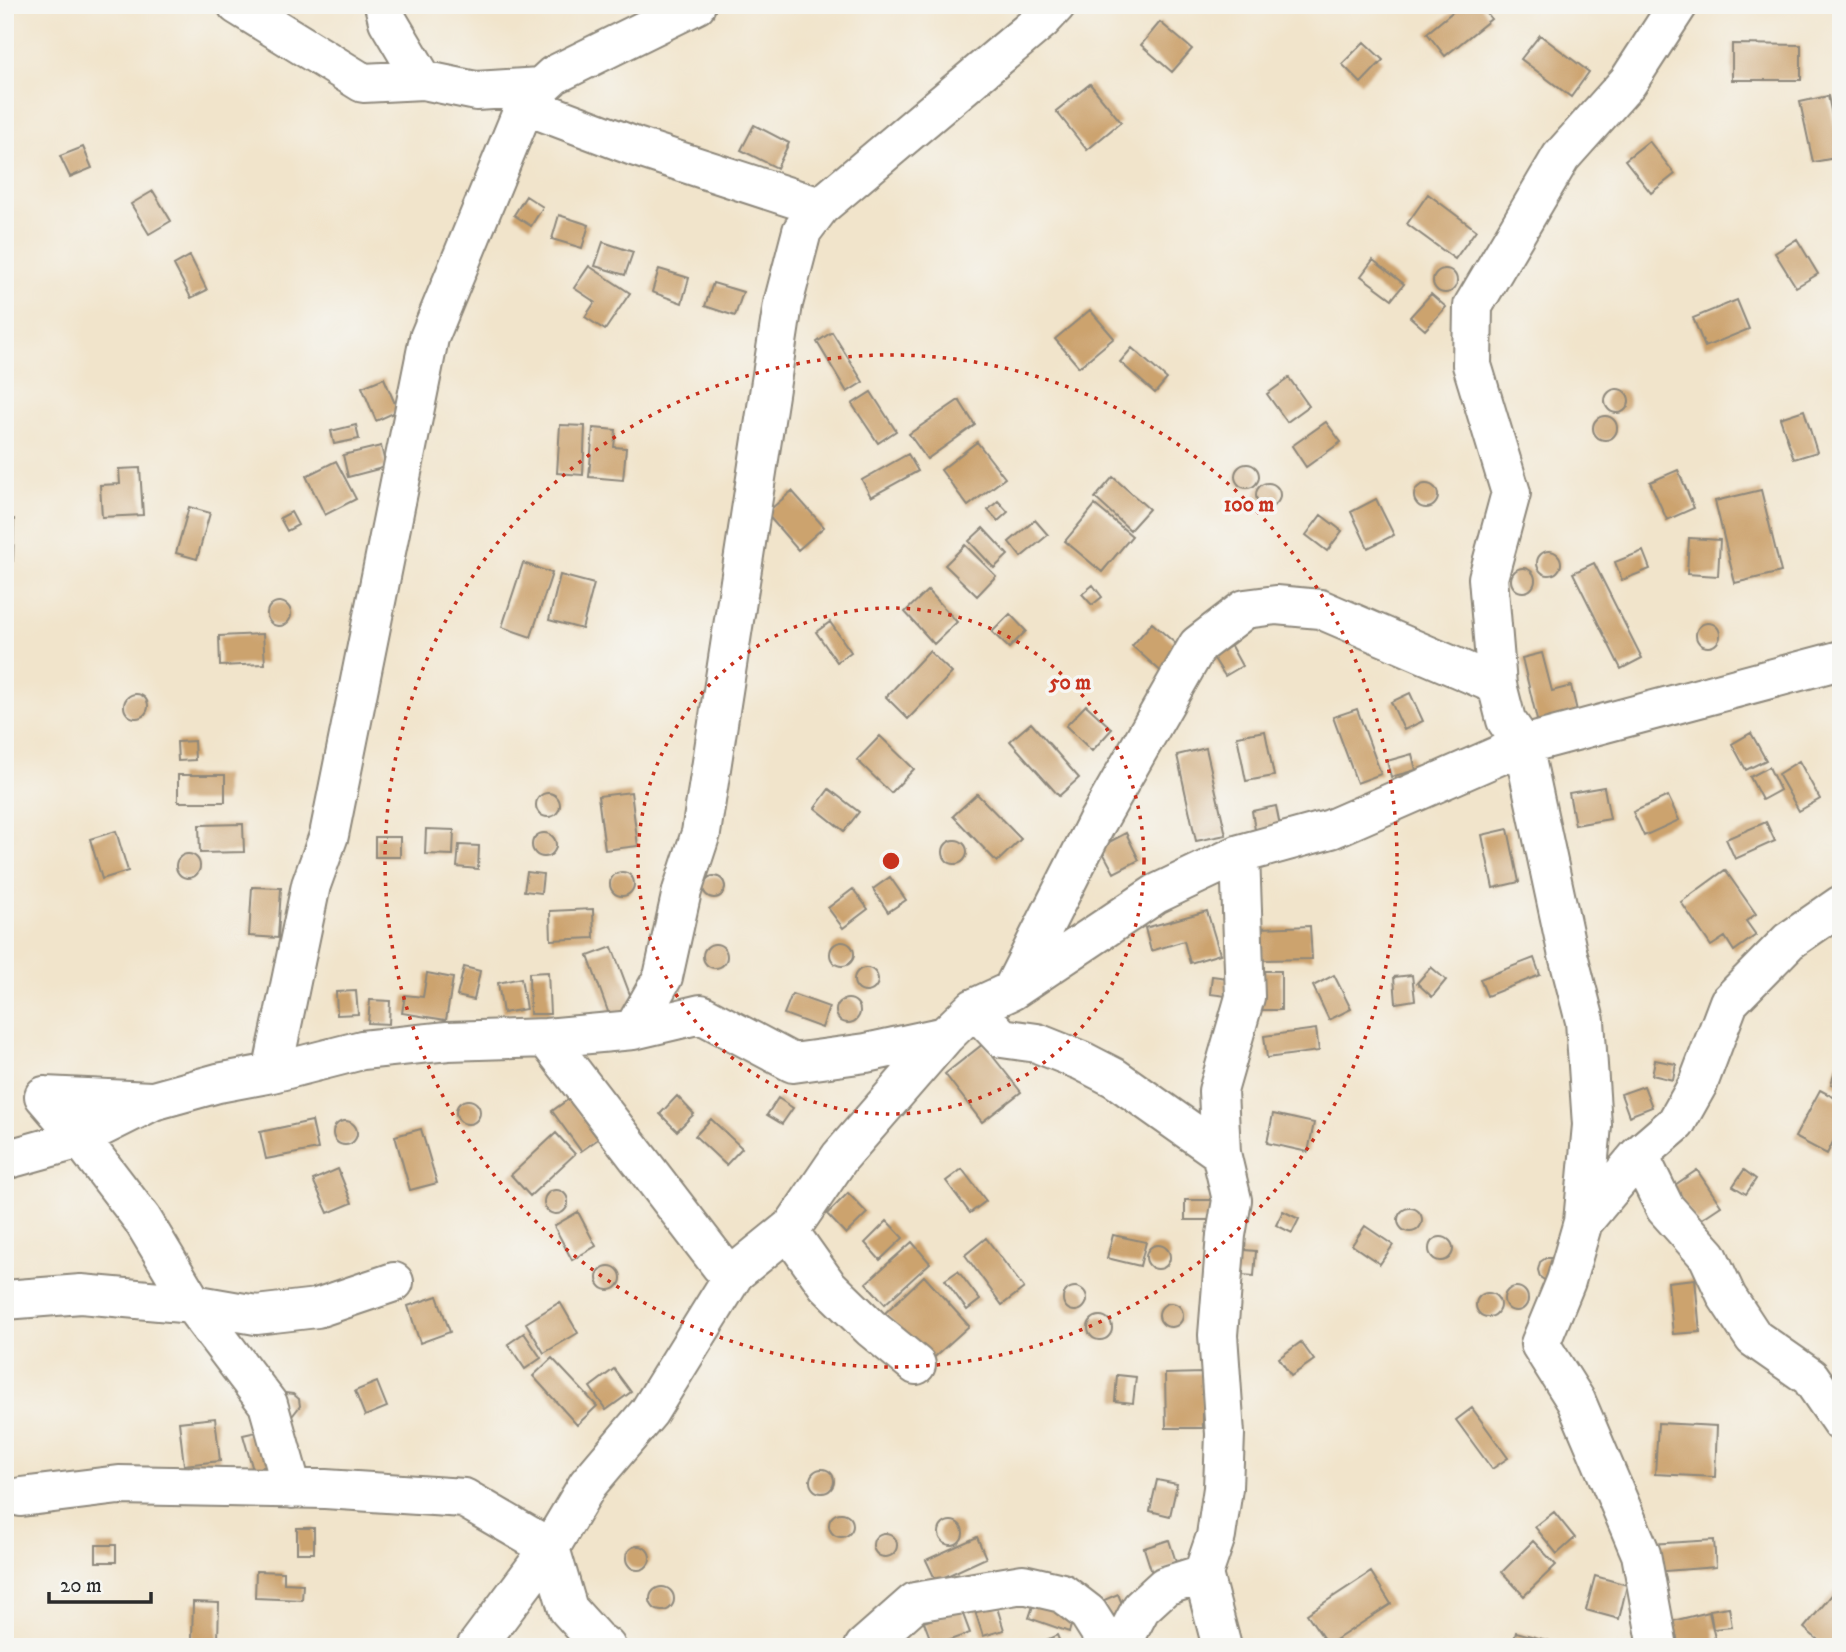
<svg xmlns="http://www.w3.org/2000/svg" width="1846" height="1652" font-family="'IM FELL DW Pica',serif">
	<style>
		.building { fill: #cca36e }
		.lines { fill: none; stroke-linecap: round; stroke-linejoin: round }
		.minor-casing { stroke: #8e887b; stroke-width: 42 }
		.minor { stroke: #fff; stroke-width: 38 }
		.ring { fill: none; stroke: #c8321e; stroke-width: 3.5; stroke-dasharray: 3.5 7 }
		.centre { fill: #c8321e; stroke: #f6f6f2; stroke-width: 3.5 }
		.ring-label { font-size: 21px; text-anchor: middle; font-weight: bold; fill: #c8321e; stroke: #f6f6f2; stroke-width: 7; stroke-linejoin: round; paint-order: stroke }
	</style>
	<rect width="100%" height="100%" fill="#f6f6f2"/>
	<filter id="ink" filterUnits="userSpaceOnUse"><feTurbulence type="fractalNoise" baseFrequency=".0143" numOctaves="2"/><feDisplacementMap in="SourceGraphic" scale="14" xChannelSelector="R" yChannelSelector="G"/><feConvolveMatrix kernelMatrix="1 2 1 2 8 2 1 2 1" color-interpolation-filters="sRGB"/></filter>
	<filter id="wash" filterUnits="userSpaceOnUse"><feTurbulence type="fractalNoise" baseFrequency=".00686" numOctaves="4" result="noise"/><feDisplacementMap in="SourceGraphic" scale="28" xChannelSelector="R" yChannelSelector="G"/><feGaussianBlur stdDeviation="1.57" result="paint"/><feColorMatrix in="noise" values="0 0 0 0 0 0 0 0 0 0 0 0 0 0 0 0 0 1.4 0 .05"/><feComposite in="paint" operator="in"/></filter>
	<g filter="url(#wash)">
		<rect width="100%" height="100%" fill="#f1e4cb"/>
		<g id="blocks">
			<path class="building" d="M1461,5H1480L1491,19L1445,56L1427,33Z
				M1160,22L1192,49L1172,72L1141,45Z
				M1540,35L1589,72L1571,97L1521,59Z
				M1364,42L1383,60L1361,83L1342,64Z
				M1732,44L1801,45V80H1732Z
				M1090,84L1121,122L1087,150L1056,111Z
				M1828,96L1841,157L1813,162L1800,102Z
				M754,125L789,143L777,168L741,150Z
				M1649,141L1675,174L1651,193L1625,160Z
				M83,147L92,168L70,177L60,156Z
				M153,191L171,221L149,234L131,204Z
				M1428,194L1476,230L1455,259L1407,224Z
				M526,196L543,207L531,226L514,215Z
				M559,215L589,225L582,248L552,239Z
				M1797,239L1818,274L1796,287L1775,253Z
				M603,242L633,252L625,275L595,266Z
				M190,256L207,290L191,298L174,265Z
				M1373,260L1404,284L1392,299L1361,276Z
				M589,266L630,293L605,330L585,317L595,302L574,288Z
				M659,269L689,278L682,303L652,292Z
				M1433 281a12 12 0 1 1 24 0a12 12 0 1 1-24 0Z
				M713,283L743,292L735,316L705,306Z
				M1431,294L1446,307L1425,330L1410,317Z
				M1737,300L1749,329L1705,347L1693,318Z
				M1090,310L1114,338L1079,367L1055,339Z
				M832,332L863,382L847,392L817,342Z
				M1132,348L1167,379L1155,393L1120,362Z
				M384,378L398,411L376,421L362,387Z
				M1289,378L1309,406L1287,422L1267,394Z
				M1605 401a12 12 0 1 1 24 0a12 12 0 1 1-24 0Z
				M871,392L896,431L878,443L852,404Z
				M959,400L975,425L927,459L909,434Z
				M1804,410L1817,452L1794,459L1780,418Z
				M1593 428a12 12 0 1 1 24 0a12 12 0 1 1-24 0Z
				M1326,422L1341,442L1306,467L1292,446Z
				M356,425L359,439L334,444L331,431Z
				M560,425L585,426L583,475L557,473Z
				M593,428L616,430L614,447L626,448L623,480L589,477Z
				M977,442L1005,478L968,506L941,470Z
				M381,446L386,467L348,477L343,455Z
				M908,454L918,471L871,497L862,480Z
				M336,461L356,499L325,515L306,476Z
				M1235 476a12 12 0 1 1 24 0a12 12 0 1 1-24 0Z
				M140,468L143,515L102,517L100,485L120,484L119,469Z
				M1678,470L1694,508L1667,520L1650,482Z
				M1113,477L1149,509L1130,530L1095,498Z
				M1256 495a12 12 0 1 1 24 0a12 12 0 1 1-24 0Z
				M1414 496a12 12 0 1 1 24 0a12 12 0 1 1-24 0Z
				M1761,490L1781,572L1735,583L1715,501Z
				M792,491L824,527L798,550L766,513Z
				M1376,499L1394,535L1368,548L1351,512Z
				M998,501L1008,512L998,521L988,510Z
				M1095,505L1132,536L1102,572L1065,541Z
				M189,507L210,513L197,559L176,553Z
				M291,512L298,525L287,531L280,518Z
				M1321,515L1342,531L1327,551L1306,535Z
				M5,519H14L13,561H5Z
				M1035,520L1048,535L1021,557L1009,542Z
				M983,528L1008,555L994,568L969,541Z
				M1689,538L1720,540L1718,576L1687,574Z
				M965,545L996,576L977,596L945,565Z
				M1643,551L1650,569L1622,580L1615,562Z
				M1537 563a12 12 0 1 1 24 0a12 12 0 1 1-24 0Z
				M523,563L552,573L531,637L502,627Z
				M1594,563L1642,658L1621,669L1573,573Z
				M1511 580a12 12 0 1 1 24 0a12 12 0 1 1-24 0Z
				M560,575L594,584L582,629L549,620Z
				M1093,585L1102,597L1092,605L1082,594Z
				M928,590L957,622L934,644L905,612Z
				M267 614a12 12 0 1 1 24 0a12 12 0 1 1-24 0Z
				M1010,614L1026,631L1009,648L992,632Z
				M830,622L851,652L837,662L816,632Z
				M1152,623L1184,651L1164,674L1132,646Z
				M1696 635a12 12 0 1 1 24 0a12 12 0 1 1-24 0Z
				M263,634L265,664L220,666L219,636Z
				M1231,646L1242,666L1225,676L1213,657Z
				M929,651L952,673L908,719L886,697Z
				M1542,653L1552,691L1571,686L1578,715L1538,724L1522,658Z
				M1410,693L1423,721L1404,730L1391,702Z
				M124 706a12 12 0 1 1 24 0a12 12 0 1 1-24 0Z
				M1086,705L1112,729L1092,751L1066,726Z
				M1357,709L1381,774L1357,783L1333,717Z
				M1031,723L1079,778L1059,796L1010,741Z
				M1265,731L1274,776L1246,781L1237,736Z
				M1751,733L1766,760L1746,770L1732,744Z
				M880,736L914,769L891,793L857,760Z
				M194,741L195,760L178,761L177,742Z
				M1206,748L1226,835L1196,841L1177,755Z
				M1412,754L1416,770L1391,777L1387,761Z
				M1799,761L1820,799L1799,811L1778,774Z
				M1769,767L1780,790L1762,800L1750,777Z
				M178,775H225V802H178Z
				M1604,787L1610,819L1575,825L1569,793Z
				M829,789L859,812L844,831L815,808Z
				M631,792L638,846L605,850L598,796Z
				M536 805a12 12 0 1 1 24 0a12 12 0 1 1-24 0Z
				M977,794L1021,839L997,862L953,816Z
				M1668,796L1679,820L1644,836L1633,812Z
				M1276,806L1280,826L1255,830L1252,811Z
				M1766,822L1775,841L1735,859L1726,839Z
				M243,824L244,852L200,853L199,825Z
				M426,829L454,830L453,855L425,854Z
				M1508,829L1519,882L1493,888L1482,835Z
				M116,831L128,871L102,879L90,839Z
				M1126,833L1139,860L1114,873L1100,847Z
				M532 845a12 12 0 1 1 24 0a12 12 0 1 1-24 0Z
				M375,837H400V857H375Z
				M943 852a12 12 0 1 1 24 0a12 12 0 1 1-24 0Z
				M459,845L479,846L478,869L457,867Z
				M176 866a12 12 0 1 1 24 0a12 12 0 1 1-24 0Z
				M1725,870L1756,914L1746,921L1756,935L1734,951L1725,937L1711,946L1681,902Z
				M527,872L543,874L541,893L524,891Z
				M610 884a12 12 0 1 1 24 0a12 12 0 1 1-24 0Z
				M703 887a11 11 0 1 1 22 0a11 11 0 1 1-22 0Z
				M890,877L906,900L888,912L873,889Z
				M252,887L281,888L278,938L249,936Z
				M853,889L868,909L843,928L828,908Z
				M593,909L594,938L551,940L550,911Z
				M1207,911L1220,954L1190,963L1184,941L1151,951L1145,928Z
				M1310,926L1312,959L1261,960L1260,928Z
				M830 954a12 12 0 1 1 24 0a12 12 0 1 1-24 0Z
				M703 956a12 12 0 1 1 24 0a12 12 0 1 1-24 0Z
				M612,947L635,1008L610,1017L588,956Z
				M1534,958L1540,975L1487,996L1480,979Z
				M464,967L480,971L474,1000L457,996Z
				M1431,967L1446,980L1432,997L1417,983Z
				M854 980a12 12 0 1 1 24 0a12 12 0 1 1-24 0Z
				M1257,971H1281V1010H1256Z
				M548,972L550,1014H530L529,973Z
				M427,973L453,978L446,1020L402,1013L405,995L423,997Z
				M1334,975L1351,1009L1329,1020L1313,986Z
				M1412,975L1415,1000L1396,1003L1394,977Z
				M1212,976L1228,978L1226,996L1210,994Z
				M521,978L526,1009L503,1013L498,983Z
				M356,991L358,1014L337,1015L336,992Z
				M792,994L829,1007L822,1028L784,1014Z
				M836 1011a12 12 0 1 1 24 0a12 12 0 1 1-24 0Z
				M370,1000L390,1001L389,1024L368,1023Z
				M1316,1029L1319,1051L1267,1058L1264,1036Z
				M983,1044L1021,1092L982,1122L945,1074Z
				M1840,1056H1841V1087L1831,1084Z
				M1655,1060L1676,1064L1673,1080L1652,1075Z
				M1644,1086L1652,1107L1629,1116L1621,1094Z
				M1820,1090L1841,1101V1126L1827,1154L1795,1137Z
				M677,1096L694,1114L677,1131L660,1114Z
				M778,1098L793,1108L782,1124L767,1115Z
				M569,1099L598,1139L581,1151L552,1111Z
				M456 1112a12 12 0 1 1 24 0a12 12 0 1 1-24 0Z
				M1273,1114L1314,1123L1308,1152L1267,1143Z
				M711,1119L742,1148L726,1165L695,1136Z
				M312,1121L318,1149L266,1159L260,1132Z
				M333 1133a12 12 0 1 1 24 0a12 12 0 1 1-24 0Z
				M421,1129L437,1183L410,1190L395,1136Z
				M556,1133L575,1154L530,1196L511,1175Z
				M338,1169L352,1203L328,1213L313,1180Z
				M962,1169L986,1201L970,1213L946,1181Z
				M1697,1170L1721,1206L1697,1222L1672,1187Z
				M1744,1170L1756,1179L1746,1194L1733,1186Z
				M544 1202a12 12 0 1 1 24 0a12 12 0 1 1-24 0Z
				M848,1193L867,1213L846,1234L827,1214Z
				M1185,1200H1212V1220H1185Z
				M1398 1220a12 12 0 1 1 24 0a12 12 0 1 1-24 0Z
				M1283,1211L1299,1219L1292,1233L1276,1225Z
				M578,1212L596,1246L572,1260L554,1226Z
				M887,1221L903,1238L880,1260L865,1243Z
				M1365,1226L1393,1245L1380,1264L1352,1245Z
				M1113,1235L1146,1242L1140,1266L1107,1258Z
				M1429 1249a12 12 0 1 1 24 0a12 12 0 1 1-24 0Z
				M986,1238L1024,1288L1002,1305L965,1255Z
				M912,1242L930,1263L885,1304L866,1283Z
				M1146 1257a12 12 0 1 1 24 0a12 12 0 1 1-24 0Z
				M1232,1249L1256,1251L1254,1276L1230,1274Z
				M1546,1258H1553L1546,1281L1540,1277L1538,1270L1540,1262Z
				M597 1278a12 12 0 1 1 24 0a12 12 0 1 1-24 0Z
				M958,1271L980,1300L967,1310L945,1280Z
				M924,1276L969,1326L929,1362L885,1313Z
				M1695,1279L1700,1332L1673,1334L1668,1282Z
				M1504 1299a12 12 0 1 1 24 0a12 12 0 1 1-24 0Z
				M1063 1299a12 12 0 1 1 24 0a12 12 0 1 1-24 0Z
				M1476 1305a12 12 0 1 1 24 0a12 12 0 1 1-24 0Z
				M437,1296L450,1332L420,1343L408,1306Z
				M560,1302L578,1333L544,1353L526,1323Z
				M1159 1315a12 12 0 1 1 24 0a12 12 0 1 1-24 0Z
				M1088 1328a12 12 0 1 1 24 0a12 12 0 1 1-24 0Z
				M524,1333L541,1358L525,1369L508,1344Z
				M1301,1342L1314,1360L1291,1376L1279,1358Z
				M552,1358L597,1406L577,1425L533,1376Z
				M614,1369L631,1392L606,1410L590,1387Z
				M1203,1373V1428H1166L1165,1374Z
				M1117,1375L1136,1377L1133,1403L1115,1401Z
				M377,1382L387,1407L365,1416L355,1391Z
				M285,1393L293,1394L299,1399L300,1406L293,1415L290,1416L282,1395Z
				M1472,1408L1508,1458L1492,1469L1456,1420Z
				M215,1418L220,1461L184,1465L179,1422Z
				M1658,1423L1717,1426L1715,1477L1655,1474Z
				M265,1430L274,1464L253,1470L243,1435Z
				M810 1481a12 12 0 1 1 24 0a12 12 0 1 1-24 0Z
				M1157,1480L1177,1484L1170,1516L1150,1511Z
				M1554,1512L1575,1538L1557,1554L1535,1527Z
				M829 1525a12 12 0 1 1 24 0a12 12 0 1 1-24 0Z
				M939 1533a12 12 0 1 1 24 0a12 12 0 1 1-24 0Z
				M297,1528H314V1553H297Z
				M873 1545a12 12 0 1 1 24 0a12 12 0 1 1-24 0Z
				M977,1537L986,1558L936,1581L926,1560Z
				M1169,1540L1177,1565L1152,1573L1144,1548Z
				M1714,1540L1716,1567L1652,1572L1650,1544Z
				M1533,1541L1556,1565L1524,1596L1502,1572Z
				M96,1545H116V1562H96Z
				M626 1558a12 12 0 1 1 24 0a12 12 0 1 1-24 0Z
				M256,1571L284,1572V1583L303,1584L302,1600L255,1598Z
				M1371,1572L1391,1604L1328,1645L1307,1614Z
				M1595,1576L1627,1585L1619,1619L1586,1610Z
				M1841,1584V1647H1826L1804,1628Z
				M650 1599a12 12 0 1 1 24 0a12 12 0 1 1-24 0Z
				M1118,1594L1128,1618L1111,1625L1102,1601Z
				M1035,1600L1075,1613L1069,1632L1029,1618Z
				M995,1601L1004,1630L983,1636L974,1608Z
				M193,1602L219,1603L218,1640L192,1639Z
				M1729,1607L1732,1627L1713,1629L1710,1610Z
				M961,1609L970,1633L933,1646L924,1622Z
				M1709,1612L1717,1647H1679L1673,1621Z
				M1516,1632L1569,1646L1568,1647H1512Z
				M1057,1635L1062,1647H1046L1044,1641Z"/>
		</g>
	</g>
	<g filter="url(#ink)">
		<use href="#blocks" fill-opacity="0" stroke="#8e887b" stroke-width="2"/>
		<g class="lines">
			<g class="minor-casing">
				<path id="minor" d="M237,5L363,83L423,80L476,91L540,87
					M384,5L388,21L423,80
					M525,105L636,147L820,207
					M1014,986L1096,824L1198,645L1245,609L1276,605L1320,609L1497,685
					M974,1008L1002,1038L1037,1043L1082,1061L1115,1078L1221,1153
					M633,1030L663,977L682,891L701,833L783,304L802,231L820,207L1042,20L1056,5
					M546,1038L721,1266L735,1273
					M272,1073L311,885L329,835L429,338L527,100L554,75L696,5
					M44,1096L80,1138L142,1219L196,1309L268,1404L292,1489
					M44,1096L151,1101
					M1639,1155L1665,1208L1708,1256L1727,1297L1754,1338L1810,1377L1841,1422
					M5,1160L73,1141L153,1101L218,1083L272,1073L362,1050L448,1041L546,1038L633,1030L701,1014L793,1063L866,1053L945,1036
					M1583,1222L1639,1155L1676,1123L1698,1084L1729,1002L1789,941L1841,905
					M788,1230L827,1285L871,1328L916,1365
					M5,1300L81,1294L193,1304L256,1315L317,1308L394,1282
					M21,1497L119,1485L325,1489L464,1498L550,1548L476,1647
					M1122,1644L1141,1608L1165,1586L1203,1574
					M606,1647L596,1640L568,1609L550,1548L588,1484L649,1412L735,1273L793,1226L840,1157L945,1036L974,1008L1011,991L1156,894L1240,854L1331,829L1523,745L1841,660
					M864,1647L915,1602L1023,1584L1062,1593L1088,1613L1107,1643L1122,1644L1124,1647
					M1222,1647L1203,1574L1216,1536L1223,1488L1225,1434L1218,1335L1226,1235L1232,1200L1221,1153L1218,1091L1245,997L1240,854
					M1658,1647L1641,1554L1576,1401L1540,1344L1566,1281L1583,1222L1592,1125L1585,1021L1567,951L1523,745L1506,720L1497,685L1488,578L1511,493L1472,365L1473,306L1561,157L1628,82L1678,5"/>
			</g>
			<use href="#minor" class="minor"/>
		</g>
	</g>
	<g class="ring">
		<circle cx="891" cy="861" r="253"/>
		<circle cx="891" cy="861" r="506"/>
	</g>
	<circle cx="891" cy="861" r="10" class="centre"/>
	<g class="ring-label">
		<text x="1249" y="511">100 m</text>
		<text x="1070" y="689">50 m</text>
	</g>
	<rect width="1846" height="1652" fill="none" stroke="#f6f6f2" stroke-width="28"/>
	<path d="M49 1592v10h102v-10" fill="none" stroke="#2b2b2b" stroke-width="3.5"/>
	<text x="60" y="1592" font-size="21" fill="#2b2b2b" stroke="#f6f6f2" stroke-width="5" paint-order="stroke">20 m</text>
</svg>
